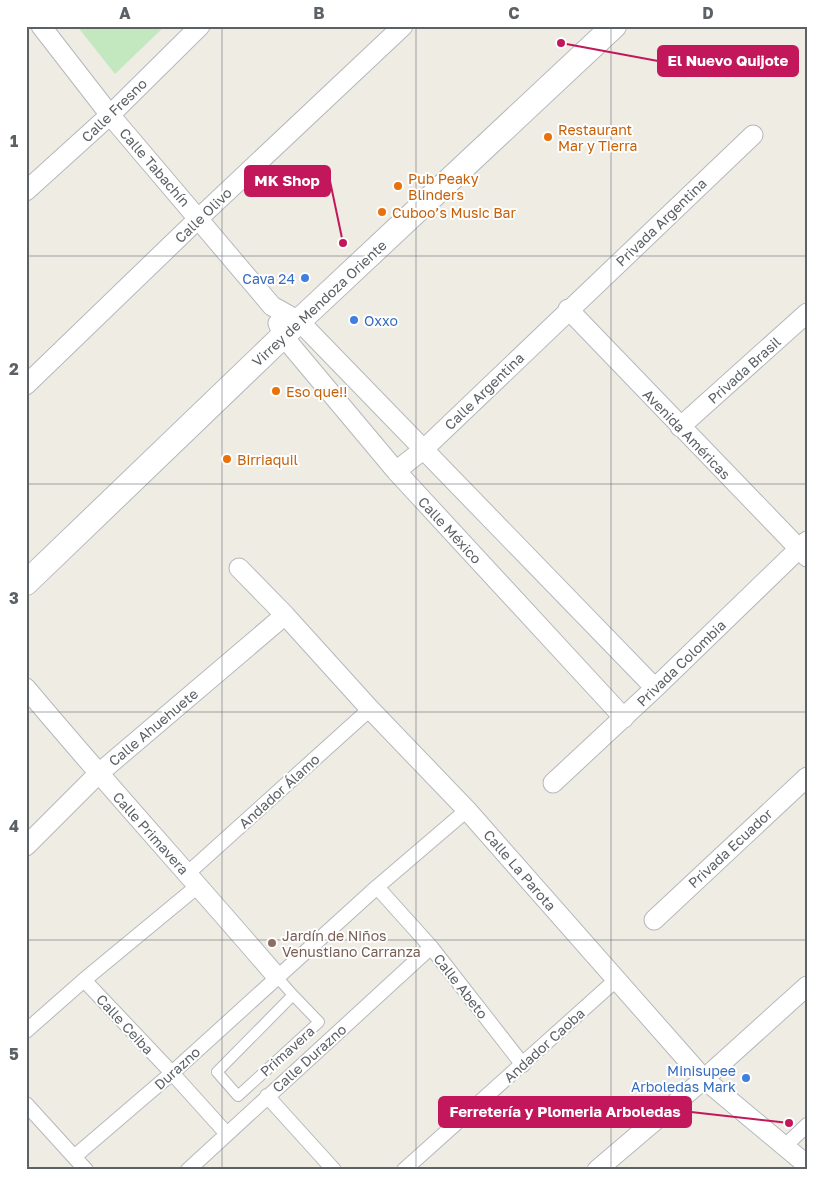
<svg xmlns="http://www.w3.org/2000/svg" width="833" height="1196" font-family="'Golos Text',sans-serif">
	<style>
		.green { fill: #c3e8c0 }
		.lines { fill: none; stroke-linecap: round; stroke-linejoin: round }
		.service-casing { stroke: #b5b8bc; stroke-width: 12 }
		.pedestrian-casing { stroke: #b5b8bc; stroke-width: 16 }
		.minor-casing { stroke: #b5b8bc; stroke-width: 21 }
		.tertiary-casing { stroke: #b5b8bc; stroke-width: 26 }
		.service { stroke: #fff; stroke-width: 10 }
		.pedestrian { stroke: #fff; stroke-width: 14 }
		.minor { stroke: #fff; stroke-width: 19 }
		.tertiary { stroke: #fff; stroke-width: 24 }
		.grid { fill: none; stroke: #5c6166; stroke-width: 1; stroke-opacity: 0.55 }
		.food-dot { fill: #e8710a; stroke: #fff; stroke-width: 2 }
		.shop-dot { fill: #3f7fe0; stroke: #fff; stroke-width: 2 }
		.education-dot { fill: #8d6e63; stroke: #fff; stroke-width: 2 }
		.labels { text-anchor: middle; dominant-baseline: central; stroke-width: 4; stroke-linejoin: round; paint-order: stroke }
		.street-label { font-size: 14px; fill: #5c6166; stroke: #fff }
		.food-label { font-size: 14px; fill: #c56008; stroke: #fff; text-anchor: start }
		.shop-label { font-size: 14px; fill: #366cbe; stroke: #fff; text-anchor: end }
		.education-label { font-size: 14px; fill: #785e54; stroke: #fff; text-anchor: start }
		.leader { fill: none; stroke: #c2185b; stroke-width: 2 }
		.callout-dot { fill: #c2185b; stroke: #fff; stroke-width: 2 }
		.callout { fill: #c2185b; stroke: #c2185b; stroke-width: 2 }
		.callout-label { font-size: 15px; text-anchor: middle; font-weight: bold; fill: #fff }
		.neatline { fill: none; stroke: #5c6166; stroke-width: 2 }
		.grid-label { font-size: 16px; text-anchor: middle; font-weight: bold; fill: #5c6166 }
	</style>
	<rect width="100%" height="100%" fill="#efece4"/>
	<path class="green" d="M77,26H165L115,74Z"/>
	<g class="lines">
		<g class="service-casing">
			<path id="service" d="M277,977L293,995
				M293,995L319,1022L238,1096L217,1072Z"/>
		</g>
		<g class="pedestrian-casing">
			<path id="pedestrian" d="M188,873L370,709
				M377,887L431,947L523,1065
				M84,980L172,1073L227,1134
				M26,1031L84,980L199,885
				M267,1096L334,1170
				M26,1104L86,1170
				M785,1146L807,1125
				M74,1157L172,1073L377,887L467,810
				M188,1170L431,947
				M404,1170L617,979"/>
		</g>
		<g class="minor-casing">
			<path id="minor" d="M41,26L110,115L272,306L299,321L655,688
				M26,191L110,115L200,26
				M568,309L807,557
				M278,323L283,336L396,471L624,718
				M26,385L199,218L403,26
				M680,427L807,313
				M396,471L424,449L753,135
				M239,568L285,615L370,709L467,810L704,1079L807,1165
				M26,688C108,786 194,880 277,977
				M553,783L655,688L807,541
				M26,846L98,774L285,615
				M654,920L807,777
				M597,1170L704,1079L807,986"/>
		</g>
		<g class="tertiary-casing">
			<path id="tertiary" d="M26,583L283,336L614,26"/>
		</g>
		<use href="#service" class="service"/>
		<use href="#pedestrian" class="pedestrian"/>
		<use href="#minor" class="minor"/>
		<use href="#tertiary" class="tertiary"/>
	</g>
	<path class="grid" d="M222,26V1170M416,26V1170M611,26V1170M26,256H807M26,484H807M26,712H807M26,940H807"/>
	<g class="food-dot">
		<circle cx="548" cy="137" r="5"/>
		<circle cx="398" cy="186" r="5"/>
		<circle cx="382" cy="212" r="5"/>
		<circle cx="276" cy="391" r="5"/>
		<circle cx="227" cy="459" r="5"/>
	</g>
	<g class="shop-dot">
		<circle cx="305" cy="278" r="5"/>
		<circle cx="354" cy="320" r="5"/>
		<circle cx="746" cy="1078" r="5"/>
	</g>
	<circle class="education-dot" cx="272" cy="943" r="5"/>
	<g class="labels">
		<g class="street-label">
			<text transform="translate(114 110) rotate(-44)">Calle Fresno</text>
			<text transform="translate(155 167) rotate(49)">Calle Tabachín</text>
			<text transform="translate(203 215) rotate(-44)">Calle Olivo</text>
			<text transform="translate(661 222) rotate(-44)">Privada Argentina</text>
			<text transform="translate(319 303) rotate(-43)">Virrey de Mendoza Oriente</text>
			<text transform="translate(744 370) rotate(-42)">Privada Brasil</text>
			<text transform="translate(484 391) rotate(-44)">Calle Argentina</text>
			<text transform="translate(687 434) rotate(46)">Avenida Américas</text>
			<text transform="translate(450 530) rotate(47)">Calle México</text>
			<text transform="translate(681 663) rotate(-44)">Privada Colombia</text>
			<text transform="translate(153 727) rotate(-40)">Calle Ahuehuete</text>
			<text transform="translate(279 791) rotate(-42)">Andador Álamo</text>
			<text transform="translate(151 833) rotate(48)">Calle Primavera</text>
			<text transform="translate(730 848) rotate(-43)">Privada Ecuador</text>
			<text transform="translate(520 870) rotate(49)">Calle La Parota</text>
			<text transform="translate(461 986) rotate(52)">Calle Abeto</text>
			<text transform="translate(125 1024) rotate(47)">Calle Ceiba</text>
			<text transform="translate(544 1045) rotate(-42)">Andador Caoba</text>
			<text transform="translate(287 1051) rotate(-42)">Primavera</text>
			<text transform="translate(309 1058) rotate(-42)">Calle Durazno</text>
			<text transform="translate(177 1068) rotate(-42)">Durazno</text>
		</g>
		<g class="food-label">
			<text x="558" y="129">Restaurant<tspan x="558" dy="16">Mar y Tierra</tspan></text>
			<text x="408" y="178">Pub Peaky<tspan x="408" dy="16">Blinders</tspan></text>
			<text x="392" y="212">Cuboo’s Music Bar</text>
			<text x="286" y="391">Eso que!!</text>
			<text x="237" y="459">Birriaquil</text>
		</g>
		<g class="shop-label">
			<text x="295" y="278">Cava 24</text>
			<text x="364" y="320" text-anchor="start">Oxxo</text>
			<text x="736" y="1070">Minisupee<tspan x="736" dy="16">Arboledas Mark</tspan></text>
		</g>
		<g class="education-label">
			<text x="282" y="935">Jardín de Niños<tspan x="282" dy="16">Venustiano Carranza</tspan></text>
		</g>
	</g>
	<path class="leader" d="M561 43L658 61M343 243L330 181M789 1123L691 1112"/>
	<g class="callout-dot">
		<circle cx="561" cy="43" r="5"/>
		<circle cx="343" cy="243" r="5"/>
		<circle cx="789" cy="1123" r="5"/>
	</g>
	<g class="callout">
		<rect x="658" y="46" width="140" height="30" rx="5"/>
		<rect x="245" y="166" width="85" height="30" rx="5"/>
		<rect x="439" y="1097" width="252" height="30" rx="5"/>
	</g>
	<g class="callout-label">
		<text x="728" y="66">El Nuevo Quijote</text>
		<text x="287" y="186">MK Shop</text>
		<text x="565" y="1117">Ferretería y Plomeria Arboledas</text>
	</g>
	<rect width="833" height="1196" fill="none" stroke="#ffffff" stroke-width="55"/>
	<rect x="28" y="28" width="778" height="1140" class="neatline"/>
	<g class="grid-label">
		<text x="125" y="19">A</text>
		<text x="319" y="19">B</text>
		<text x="514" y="19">C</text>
		<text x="708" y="19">D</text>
		<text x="14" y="147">1</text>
		<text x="14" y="375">2</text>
		<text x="14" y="604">3</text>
		<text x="14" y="832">4</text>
		<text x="14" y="1060">5</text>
	</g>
</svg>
